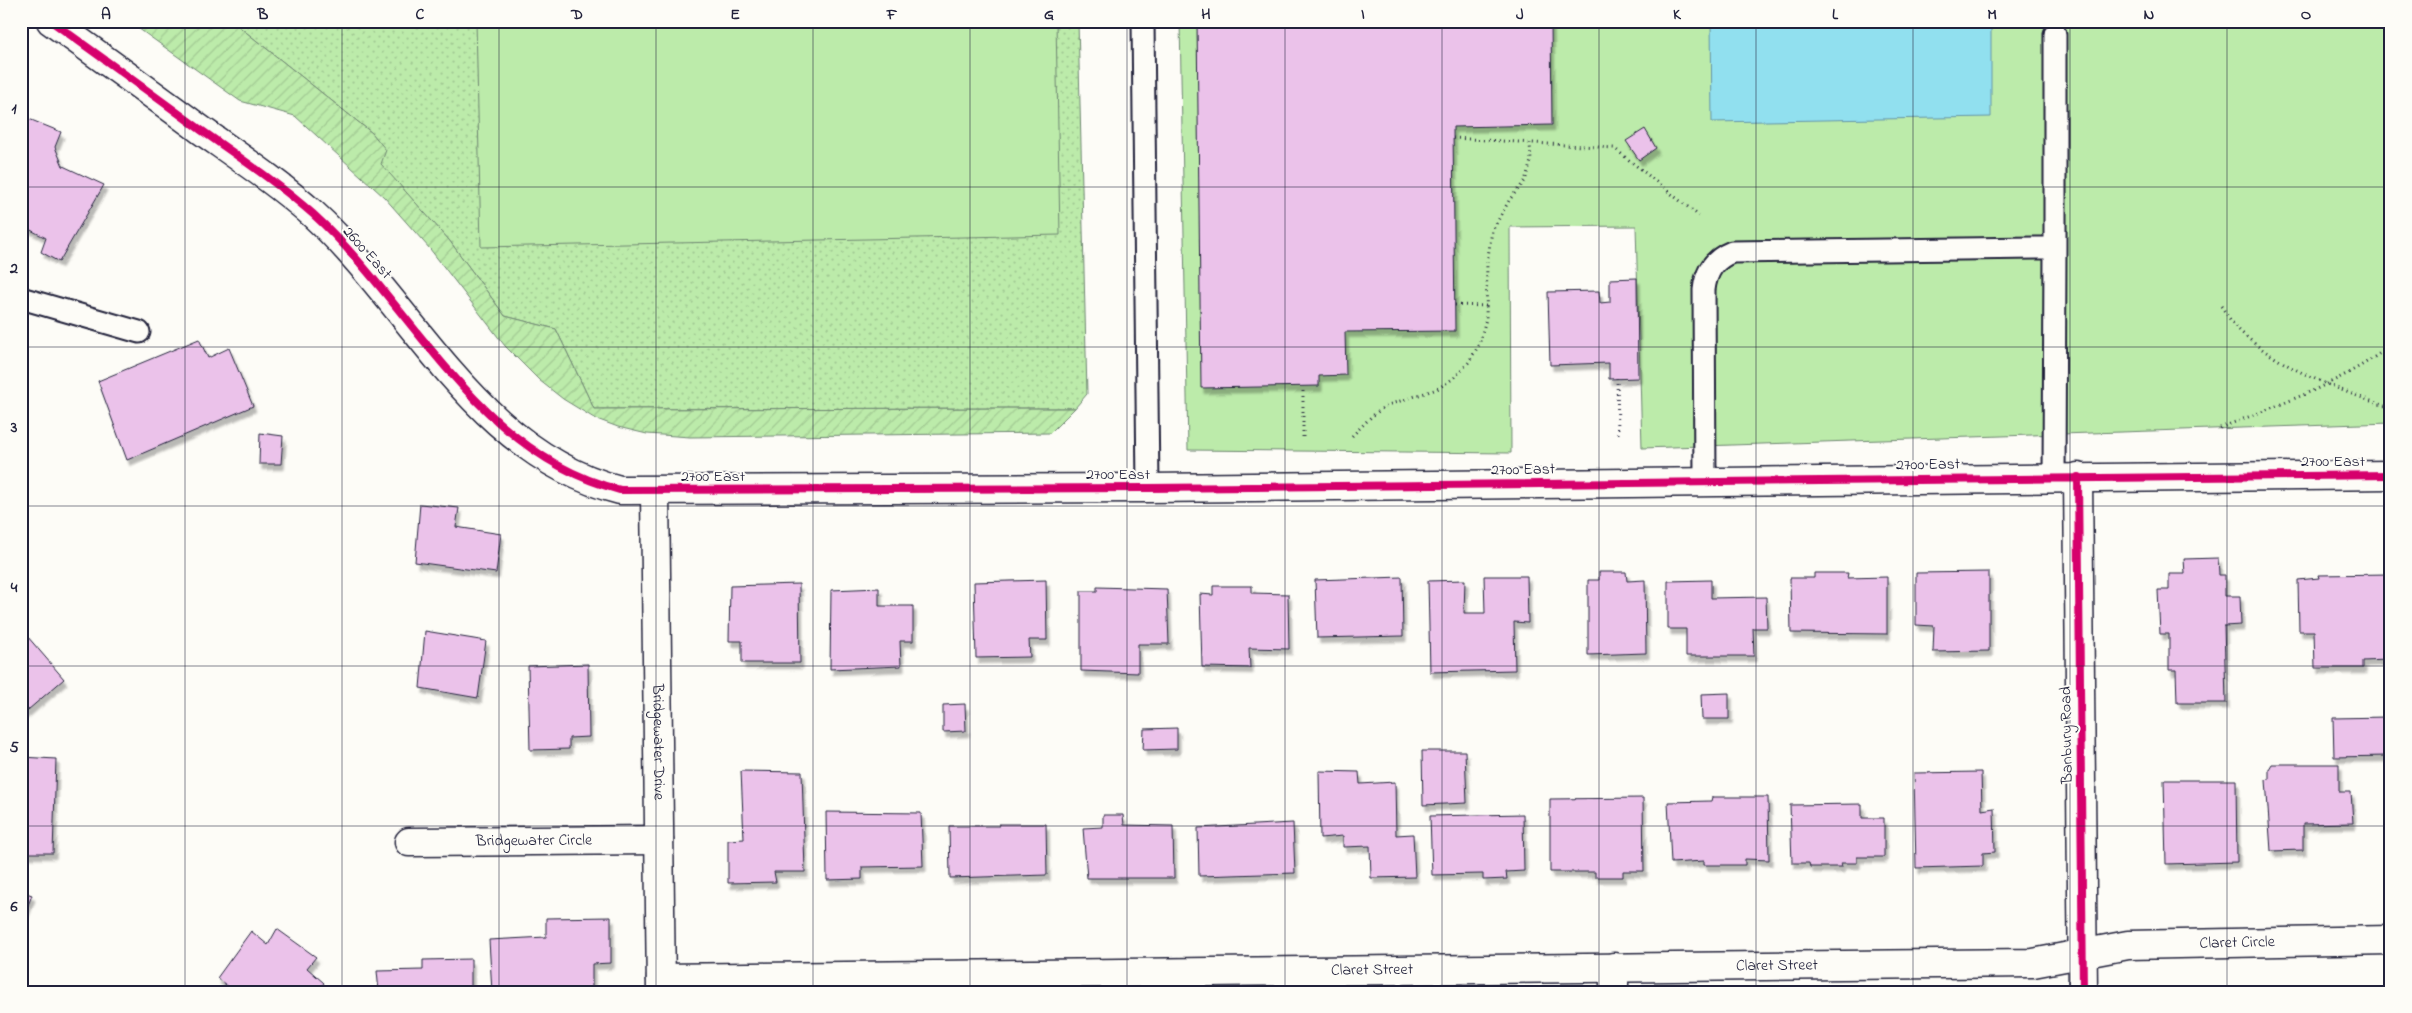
<svg xmlns="http://www.w3.org/2000/svg" width="2412" height="1013" font-family="'Indie Flower',sans-serif">
	<style>
		.grass { fill: url(#grass-dots); stroke: #6f8672 }
		.garden { fill: url(#garden-furrows); stroke: #6f8672 }
		.pitch { fill: #bcebaa; stroke: #6f8672 }
		.water { fill: #91e0ef; stroke: #6594a7 }
		.building { fill: #ebc2ea; stroke: #22223b; filter: url(#shadow) }
		.lines { fill: none; stroke-linecap: round; stroke-linejoin: round }
		.service-casing { stroke: #22223b; stroke-width: 25 }
		.minor-casing { stroke: #22223b; stroke-width: 31 }
		.tertiary-casing { stroke: #22223b; stroke-width: 31 }
		.path { stroke: #22223b; stroke-width: 3; stroke-dasharray: 1 4; stroke-linecap: butt }
		.service { stroke: #fdfcf7; stroke-width: 21 }
		.minor { stroke: #fdfcf7; stroke-width: 28 }
		.tertiary { stroke: #fdfcf7; stroke-width: 28 }
		.cycleway-casing { stroke: #fdfcf7; stroke-width: 11 }
		.cycleway { stroke: #d6006c; stroke-width: 8 }
		.grid { fill: none; stroke: #22223b; stroke-width: 1; stroke-opacity: 0.55 }
		.labels { text-anchor: middle; dominant-baseline: central; stroke-width: 4; stroke-linejoin: round; paint-order: stroke }
		.street-label { font-size: 16px; fill: #22223b; stroke: #fdfcf7 }
		.neatline { fill: none; stroke: #22223b; stroke-width: 2 }
		.grid-label { font-size: 16px; text-anchor: middle; font-weight: bold; fill: #22223b }
	</style>
	<defs>
		<pattern id="grass-dots" width="8" height="8" patternUnits="userSpaceOnUse" patternTransform="scale(1.25)"><rect width="8" height="8" fill="#bcebaa"/><path d="M2 2h.1M6 6h.1" fill="none" stroke="#a1c993" stroke-width="1.8" stroke-linecap="round"/></pattern>
		<pattern id="garden-furrows" width="10" height="10" patternUnits="userSpaceOnUse" patternTransform="scale(1.25)"><rect width="10" height="10" fill="#bcebaa"/><path d="M-1 1l2-2M0 10L10 0M9 11l2-2" fill="none" stroke="#a1c993"/></pattern>
		<filter id="shadow"><feDropShadow dx="3" dy="5.5" stdDeviation="1" flood-color="#0004"/></filter>
	</defs>
	<rect width="100%" height="100%" fill="#fdfcf7"/>
	<filter id="ink" filterUnits="userSpaceOnUse"><feTurbulence type="fractalNoise" baseFrequency=".02" numOctaves="2"/><feDisplacementMap in="SourceGraphic" scale="10" xChannelSelector="R" yChannelSelector="G"/><feConvolveMatrix kernelMatrix="1 2 1 2 8 2 1 2 1" color-interpolation-filters="sRGB"/></filter>
	<g filter="url(#ink)">
		<path class="grass" d="M232,21H1078L1087,394L1075,408L594,409L556,329L505,316L449,240L380,164L376,138L372,133Z"/>
		<path class="garden" d="M128,21H232L372,133L386,150L381,164L449,240L505,316L556,329L594,409L1075,408L1050,433L690,437L647,434L618,427L594,418L563,399L539,380L505,346L430,249L384,197L295,116L240,101Z"/>
		<path class="pitch" d="M476,21H1056L1060,235L481,247Z
			M1180,21H2391V423L1642,448L1636,226L1510,227L1511,453L1188,450Z"/>
		<path class="water" d="M1711,21H1991V117L1712,122Z"/>
		<path class="building" d="M1197,21H1551L1552,125L1453,127L1455,331L1345,332L1346,375L1319,376V386L1201,388Z
			M24,117L61,132L55,147L63,166L104,185L59,262L41,252L46,238L21,225V122Z
			M1645,129L1656,148L1639,160L1626,141Z
			M1637,278L1638,378L1609,379V363L1550,365L1548,292L1599,291L1600,303L1610,302V279Z
			M199,339L208,358L229,348L253,406L127,460L98,381Z
			M260,433L283,436L281,464H259Z
			M420,504L459,508L456,527L501,534L496,573L415,562Z
			M2218,558L2219,575H2225V596H2240L2241,625L2224,626L2226,703H2177L2176,670H2169V634H2160L2158,590H2169V574H2185L2184,559Z
			M1599,572H1626L1627,581L1645,580L1646,653L1588,655V580H1599Z
			M1989,572V651L1933,652L1934,626L1916,625V573Z
			M1814,573H1848L1847,578L1887,577V634L1791,633L1790,578H1814Z
			M2390,574L2388,660L2363,661V668H2315L2314,631H2299L2298,580L2319,578L2318,575Z
			M1484,576H1527L1528,623L1514,622L1515,670L1430,672L1428,581L1465,580L1464,613H1485Z
			M1402,577L1403,636L1317,638L1315,580Z
			M1046,580L1047,640H1029L1030,657L976,658L974,582Z
			M1711,580V598L1766,597L1767,628H1753L1754,656H1686V629H1668V581Z
			M799,584L800,663H742V641H729L730,586Z
			M1213,586H1252V593L1288,594L1289,649L1249,648L1250,668L1202,667L1200,594L1213,595Z
			M1097,587L1167,589L1169,644H1138V673L1081,671V591H1097Z
			M879,588V606H913V641H900L901,666L830,669L831,590Z
			M21,629L64,679L21,716Z
			M425,631L486,641L478,698L420,688Z
			M588,664L589,737L569,738V749L530,750L528,666Z
			M1729,693V719H1702L1701,694Z
			M965,704L966,731L943,732V705Z
			M2387,717V756L2334,757L2333,718Z
			M1177,728V749L1143,750L1144,729Z
			M1422,751H1465L1467,803L1423,805Z
			M21,757L56,759L53,853H21Z
			M2272,764H2339V792H2351L2353,823L2303,824V850L2271,851L2266,780L2269,779V769Z
			M741,771L802,772L805,872H774L776,882L728,883V840L744,839Z
			M1319,771L1359,772L1360,784L1395,782L1396,835L1413,834L1415,877L1371,878L1370,846L1343,847V836L1320,838Z
			M1981,772L1982,810L1994,808L1995,852L1983,853V866L1916,868L1914,773Z
			M2164,780H2236L2237,862L2166,864Z
			M1712,797H1768L1769,860L1745,859V865H1704V861L1671,863L1668,802L1711,801Z
			M1643,798L1644,871H1623V877H1595V872H1550V799Z
			M1862,804V818H1884V857H1857V863H1841L1842,867H1810L1809,863H1792L1790,805Z
			M826,812L921,813L923,866L862,867V879L827,880Z
			M1523,814L1524,871L1506,872L1507,879L1483,880V874L1432,875L1430,816Z
			M1103,815H1123L1124,825L1173,826L1174,878H1087L1083,828L1103,827Z
			M1293,823L1295,873L1199,876L1198,828Z
			M999,824H1046L1047,875L950,878L949,826H999Z
			M21,891L32,895L21,923Z
			M611,917V963L592,964V992H492L489,940L546,937V918Z
			M277,929L316,957L307,968L324,983L318,992H235L217,978L251,931L268,945Z
			M471,959V992H379L377,971L423,970V960Z"/>
		<g class="lines">
			<g class="service-casing">
				<path id="service" d="M1143,21L1148,488
					M2055,34V248
					M21,298L139,332
					M1705,482L1704,290C1706,271 1714,259 1732,252L2036,248H2055L2054,478"/>
			</g>
			<g class="minor-casing">
				<g id="minor">
					<path d="M2078,477L2083,992"/>
					<path id="s1" d="M655,492L661,992"/>
					<path id="s2" d="M409,842L659,840"/>
					<path d="M1614,967V992"/>
					<path id="s3" d="M661,978L2033,963L2128,945L2391,940"/>
				</g>
			</g>
			<g class="tertiary-casing">
				<path id="tertiary" d="M51,21C101,57 151,93 201,130C239,157 278,183 313,214C414,306 477,454 620,490L1148,488L2391,475"/>
			</g>
			<path class="path" d="M1453,138L1614,148L1699,216
				M1455,305L1487,306
				M2221,306C2227,314 2232,324 2240,331C2280,369 2339,390 2391,408
				M1617,378L1618,434
				M2220,428C2278,405 2341,384 2391,345
				M1352,436L1371,417L1385,406L1437,389L1454,378L1468,363L1479,345L1486,319L1487,263L1492,231L1510,199L1525,181L1531,161L1530,143
				M1303,437V387"/>
			<use href="#service" class="service"/>
			<use href="#minor" class="minor"/>
			<use href="#tertiary" class="tertiary"/>
			<g class="cycleway-casing">
				<path id="cycleway" d="M51,21C101,57 151,93 201,130C239,157 278,183 313,214C414,306 477,454 620,490L1148,488L2391,475
					M2078,477L2083,992"/>
			</g>
			<use href="#cycleway" class="cycleway"/>
		</g>
	</g>
	<path class="grid" d="M185,21V992M342,21V992M499,21V992M656,21V992M813,21V992M970,21V992M1127,21V992M1285,21V992M1442,21V992M1599,21V992M1756,21V992M1913,21V992M2070,21V992M2227,21V992M21,187H2391M21,347H2391M21,506H2391M21,666H2391M21,826H2391"/>
	<g class="labels">
		<g class="street-label">
			<text transform="translate(367 253) rotate(48)">2600 East</text>
			<text x="2333" y="462">2700 East</text>
			<text transform="translate(1928 465) rotate(-1)">2700 East</text>
			<text transform="translate(1523 470) rotate(-1)">2700 East</text>
			<text x="1118" y="475">2700 East</text>
			<text x="713" y="477">2700 East</text>
			<text transform="translate(2067 735) rotate(-91)">Banbury Road</text>
			<text stroke="none"><textPath href="#s1" startOffset="250">Bridgewater Drive</textPath></text>
			<text stroke="none"><textPath href="#s2" startOffset="125">Bridgewater Circle</textPath></text>
			<text stroke="none"><textPath href="#s3" startOffset="1578">Claret Circle</textPath></text>
			<text stroke="none"><textPath href="#s3" startOffset="1116">Claret Street</textPath></text>
			<text stroke="none"><textPath href="#s3" startOffset="711">Claret Street</textPath></text>
		</g>
	</g>
	<rect width="2412" height="1013" fill="none" stroke="#fdfcf7" stroke-width="55"/>
	<rect x="28" y="28" width="2356" height="958" class="neatline"/>
	<g class="grid-label">
		<text x="106" y="19">A</text>
		<text x="263" y="19">B</text>
		<text x="420" y="19">C</text>
		<text x="577" y="19">D</text>
		<text x="735" y="19">E</text>
		<text x="892" y="19">F</text>
		<text x="1049" y="19">G</text>
		<text x="1206" y="19">H</text>
		<text x="1363" y="19">I</text>
		<text x="1520" y="19">J</text>
		<text x="1677" y="19">K</text>
		<text x="1835" y="19">L</text>
		<text x="1992" y="19">M</text>
		<text x="2149" y="19">N</text>
		<text x="2306" y="19">O</text>
		<text x="14" y="113">1</text>
		<text x="14" y="273">2</text>
		<text x="14" y="432">3</text>
		<text x="14" y="592">4</text>
		<text x="14" y="752">5</text>
		<text x="14" y="911">6</text>
	</g>
</svg>
